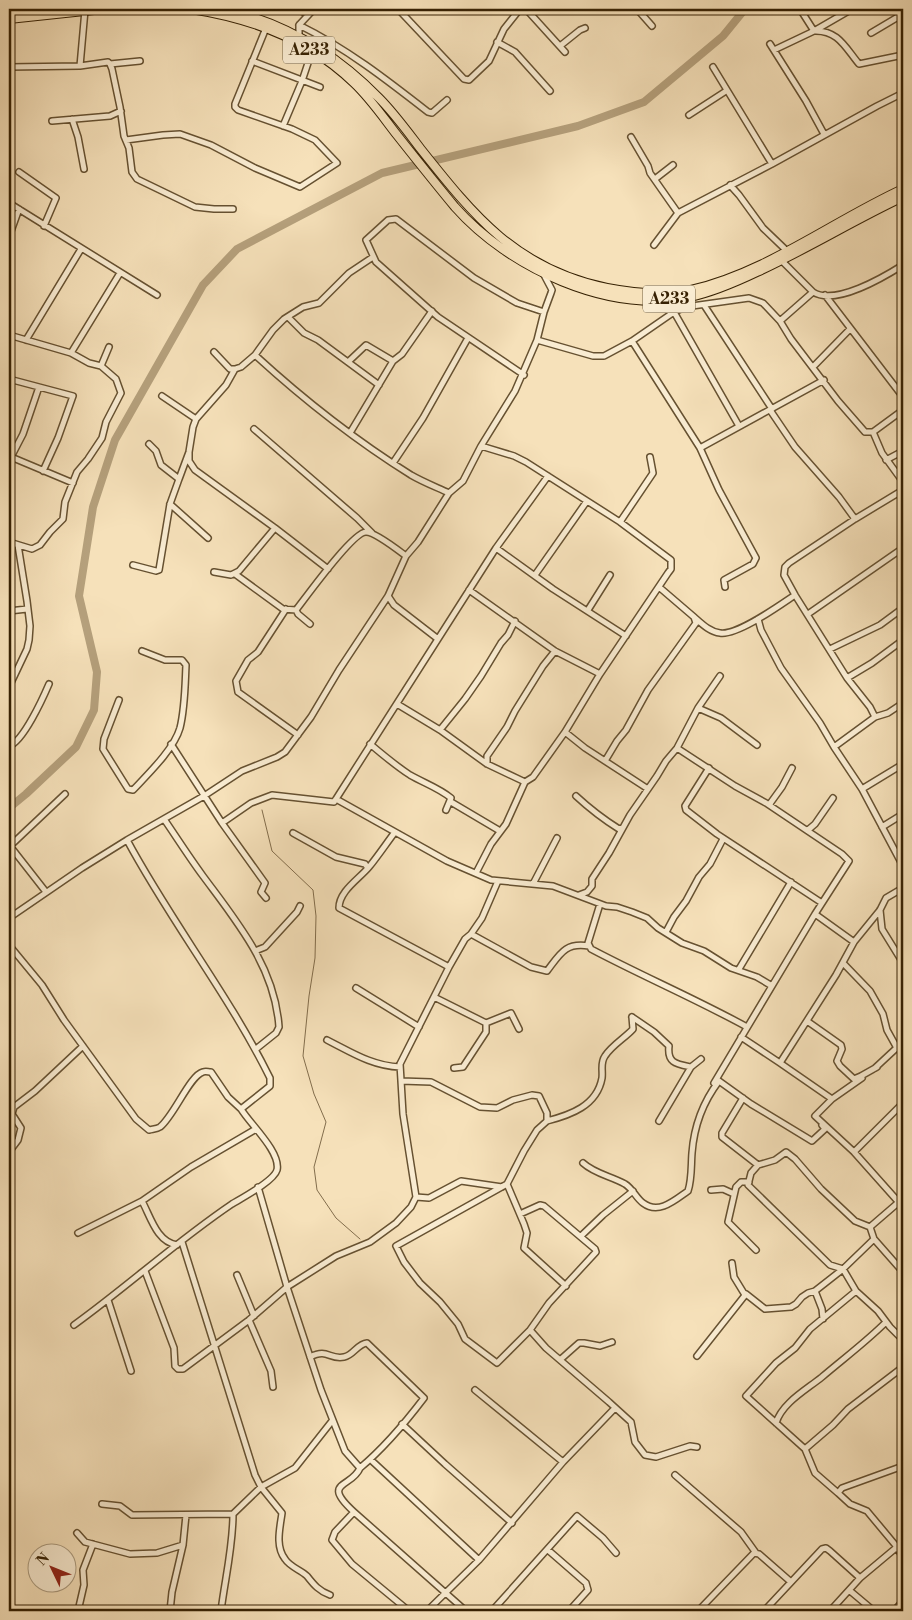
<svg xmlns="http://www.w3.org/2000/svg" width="912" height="1620" font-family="'Libre Bodoni',serif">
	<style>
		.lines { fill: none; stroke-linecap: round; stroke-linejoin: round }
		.stream { stroke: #826d4c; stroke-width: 1 }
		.river { stroke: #b5a07c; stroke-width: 8 }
		.minor-casing { stroke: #665131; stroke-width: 8 }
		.highway-casing { stroke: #362103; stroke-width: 10 }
		.minor { stroke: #f9ecd2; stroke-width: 5 }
		.highway { stroke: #f6e1ba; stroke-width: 8 }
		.labels { text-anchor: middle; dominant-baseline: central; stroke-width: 4.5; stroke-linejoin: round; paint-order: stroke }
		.shield { fill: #f9ecd2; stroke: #705e41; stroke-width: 1 }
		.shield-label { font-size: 16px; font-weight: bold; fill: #362103 }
	</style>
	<rect width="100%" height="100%" fill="#f6e1ba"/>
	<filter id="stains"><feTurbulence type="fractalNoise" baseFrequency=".004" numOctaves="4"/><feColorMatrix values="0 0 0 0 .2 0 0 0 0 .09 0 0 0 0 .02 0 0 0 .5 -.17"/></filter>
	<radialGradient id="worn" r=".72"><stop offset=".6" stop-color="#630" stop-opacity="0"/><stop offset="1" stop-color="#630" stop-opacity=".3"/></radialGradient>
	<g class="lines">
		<path class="stream" d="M262,810L272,851L313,890L316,916L315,958L309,996L303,1056L314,1094L326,1122L314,1167L317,1190L336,1218L360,1239"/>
		<path class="river" d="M9,808L26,794L76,747L94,710L97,672L79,596L93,507L115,440L203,285L237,249L382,173L578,126L644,102L723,36L745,9"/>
		<g class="minor-casing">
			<path id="minor" d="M297,9L307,14
				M398,9L464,79L469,80L489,61L504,29L520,9
				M526,9L565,52
				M637,9L652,26
				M800,9L814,31C838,30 845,47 859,64L903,55
				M299,25C346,48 387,80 428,112L432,113L447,100
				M871,33L903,14
				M299,37V25L314,9
				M497,42L515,52L550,91
				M770,44L806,101L824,134
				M560,46L580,30L585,28
				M774,50L814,31L852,9
				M252,61L320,87
				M110,64L140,61
				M80,66L85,10
				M9,67L80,66L108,62L110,64L112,69L120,107L124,136L129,148L132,172L137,179L195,207L214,209H233
				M713,67L772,164
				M689,115L726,91
				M72,119L78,137L84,169
				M52,121L110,116L121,111
				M283,126L302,81L312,51
				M631,137L648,166L650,173L678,213
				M126,140L163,135L180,134L211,145L255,168L300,187L337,163L315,140L292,129L238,110L235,107V104L266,28
				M19,172L56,198L44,226
				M655,179L673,165
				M730,185L739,195L763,228L787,251
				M9,203L157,295
				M9,237L19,209
				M654,245L678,213L772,164L877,106L903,93
				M373,257L349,273L319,303L303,307L284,319L273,330L255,355C303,399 355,440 411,475C423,482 436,487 449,493
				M780,259L813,292C835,306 884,277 903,265
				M825,295L903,397
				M704,305L772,409
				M674,312L739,426
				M288,317L304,333L318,340L379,385
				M780,321L813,292
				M9,335L71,353L89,363L101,366L109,347
				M26,340L81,249
				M537,340L593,356H604L632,341L674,312L685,307L749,298L763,303L780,321L791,339L838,401L865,432H873L903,410
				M632,341L700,448L719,490L756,558L753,564L724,580L725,587
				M214,352L230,369H235
				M71,353L120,273
				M348,362L366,345L393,361
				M813,367L850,329
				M524,375L438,317L376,262L366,240L388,220L396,219L474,278L517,303L544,312
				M9,379L73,396L58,438L43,471
				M162,396L196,419
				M770,410L795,447L839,497L855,519
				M254,429L357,518L372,533
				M873,432L882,453L903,482
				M350,433L393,361L402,354L432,311
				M700,448L824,380
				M189,452V461L195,470L275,528L328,569
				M11,457L73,483
				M886,460L903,451
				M9,461L23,434L39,387
				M393,463L423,418L468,338
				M179,479L189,452L193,427L196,419L226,385L235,369L241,367L255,355
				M170,504L208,538
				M620,522L653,473L650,457
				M9,542L32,549L40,545L50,532L63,519L65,502L77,472L88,459L102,438L106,422L121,393L116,379L101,366
				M496,548L553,589L626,636
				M133,565L156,571L159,570L170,504L179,479L161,465L156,451L149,444
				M214,572L231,575L239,571L275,528
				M235,574L283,609L296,610
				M535,575L587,501
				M469,590L555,651L600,674
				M388,596L394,605L438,639
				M286,609L258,652L248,660L236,681L238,692L298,735
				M588,610L610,575
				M9,611L27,609
				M808,614L903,548
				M694,617C702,624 710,632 720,633C737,636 780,605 795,595
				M758,619L761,630L781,668L820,723L834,747L862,789L903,866
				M310,624L298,614L296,610C306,597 353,532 366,532C375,532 398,550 406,556
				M830,649L880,625L903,608
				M847,678L872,663L903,640
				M9,687L27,649L29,640L30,626L27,601L18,545
				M119,700L104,739L103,749L128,789L133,790C148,774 174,749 180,728C185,708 185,686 186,665L182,660H165L142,651
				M397,704L440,730L487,764L525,782
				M698,708L721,718L757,745
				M875,717L870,707L847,678L795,595L784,575L785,567L789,563L855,519L903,490
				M440,730L465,699L481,676L501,643L508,635L515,621
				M565,732L585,748L648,789
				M171,744L222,823L265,883L261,892L266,898
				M370,744C383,755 396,766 410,775C424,783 439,788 451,798L446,810
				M9,746C23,742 43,698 49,684
				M834,747L875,717L888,713L903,703
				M677,748L735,786L766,803L842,854L849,861L815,914L854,942
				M605,761L617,741L626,730L648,690L696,623L694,617L659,587
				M487,764V756L507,727L515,711L543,666L555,651
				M709,768L685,806L686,810L717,834L822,903
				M862,789L903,764
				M576,796C589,808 603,819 619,829L622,828
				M336,799L496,548L548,476
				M451,802L500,831
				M769,805L782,787L792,768
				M164,819C177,838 189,857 203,876C237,922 275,967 279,1027L276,1033L256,1049
				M222,823L251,803L272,795L334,802L336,799L447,861L491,880L553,886L606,906L617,907L632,912L647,918L658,928L682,943L704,951L731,968L757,977L772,986
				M882,827L903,814
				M808,830L815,824L833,798
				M395,832C386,844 378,856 369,867C359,879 339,891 339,908L449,967L465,939L471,934L482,918L498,881
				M293,833L336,857L365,864L368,868
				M476,873L491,844L506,824L525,782L533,777L565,732L600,674L668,573L671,569V560L620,522L526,462L514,456L481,446
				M533,884L557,838
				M903,888L886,898L880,910L854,942L836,975L780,1063L832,1099L815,1116L854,1152L903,1103
				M46,892L10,846L65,794
				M579,895L587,892L592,886V879L609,853L630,815L657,776L666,761L677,748L698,708L720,676
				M600,904L588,943L591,949C642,976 696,999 747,1027
				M880,910L882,929L903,963
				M9,918L82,868L127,840L204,796L242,771L277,757L285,752L311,717L339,670L388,596L406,556L418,542L449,493L463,481L481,446L515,391L537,340L544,312L551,293L552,290L543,273
				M666,932L674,917L686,901L699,877L710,864L723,839
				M471,934L531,967L547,971C560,954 565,942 589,946
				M9,945L42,985L64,1020L136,1119L149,1130C153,1129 157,1129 160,1127C174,1116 190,1075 203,1072C206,1071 208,1072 211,1072L228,1097L241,1109
				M255,951L265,947L297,912L300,906
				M843,963L870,991L883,1014L887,1030L897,1048
				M739,969L791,882
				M356,988L419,1027
				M434,997L486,1023L511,1013L519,1029
				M632,1017L654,1032L669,1046C667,1063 676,1064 691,1067
				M807,1021L841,1045L842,1049L837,1061L840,1066L854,1079L861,1076L877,1067
				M741,1037L780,1063
				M327,1040C351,1052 372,1066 400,1067
				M454,1068L463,1067L486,1032V1023
				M875,1068L903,1042
				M401,1081L431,1082L480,1107L497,1108L513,1100L532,1095L539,1096L547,1113V1121L537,1130L524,1151L507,1184L396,1246L404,1262L420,1283L440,1302L458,1324L465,1339L497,1363L530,1330L549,1303L596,1252L595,1249L544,1206L540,1205L520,1214
				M714,1083L815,914
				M743,1098L722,1133V1137L758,1165
				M832,1099L862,1078
				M547,1121C570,1115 597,1106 602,1078C603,1070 600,1063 605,1056C612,1045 625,1038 633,1029L632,1017
				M659,1121L691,1067L701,1059
				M9,1152L18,1140L21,1128L12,1114L14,1107L35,1091L83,1046
				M854,1152L903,1207
				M583,1163C595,1174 611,1176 625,1184C633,1189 636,1198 643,1203C659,1215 675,1200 688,1191C692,1179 691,1165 692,1153C694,1126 703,1102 719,1081L751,1104L812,1141L825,1129L822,1125
				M749,1182H741L736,1187L728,1222L756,1250
				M507,1184L524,1224L527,1233L524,1248L566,1286
				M258,1187L287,1287L321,1390L345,1451L360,1468C352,1488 320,1481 354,1512L466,1611
				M711,1190L723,1189L734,1194
				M416,1197L429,1198L461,1181L502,1187
				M142,1201C151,1218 157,1242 177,1245
				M899,1202L870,1227L855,1221L821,1189L795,1159L786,1152L775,1160L758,1165L751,1173L748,1185L830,1265L843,1269L856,1291L878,1311L890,1327L903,1340
				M870,1227L874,1239L903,1272
				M78,1233L142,1201L191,1167L256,1129
				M581,1236L603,1215L633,1191
				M182,1242L255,1475L261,1487L282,1513C280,1528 275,1546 285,1559C290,1567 301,1570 307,1576C314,1585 319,1591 330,1595
				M732,1263L734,1277L745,1295
				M145,1271L174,1348L175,1366L178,1369H183L249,1320L287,1287L336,1256L370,1242L396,1223L411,1207L416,1197L403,1114L400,1064L449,967
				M237,1275L254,1316
				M815,1291L822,1309L823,1319
				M108,1300L131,1371
				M249,1320L271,1371L273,1387
				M74,1325C128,1286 177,1241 232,1204C242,1198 274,1181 277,1170C281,1152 250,1124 241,1109L270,1086V1078C229,995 171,922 127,840
				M530,1330L546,1348L609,1402L631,1422L635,1442L645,1455L656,1457L690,1446L697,1447
				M697,1356L746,1294L765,1309L791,1307L796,1304L802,1297L808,1293L815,1291L843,1269L874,1239
				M310,1357C328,1348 329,1360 344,1357C354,1355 357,1344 367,1343L424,1398C405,1423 384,1448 360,1468
				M561,1359L579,1343H584L600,1346L612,1342
				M475,1390L563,1462
				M776,1423C782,1403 806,1390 822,1377C843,1359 866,1342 886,1322
				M402,1424L445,1464L512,1523
				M805,1449L833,1425L848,1409L903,1367
				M371,1460L479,1560
				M903,1466L842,1488L838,1493L850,1504L867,1511L897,1547L903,1558
				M675,1475L741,1532L756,1553
				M838,1493L815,1473L805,1449L746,1396L776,1363L795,1348L810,1329L856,1291
				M102,1504L120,1506L132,1515L233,1514
				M354,1512L335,1532L332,1540L352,1564L409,1611
				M77,1533L85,1542L130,1554L157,1553L183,1545
				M548,1550L586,1583L588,1590L569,1611
				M849,1590L874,1611
				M78,1611L84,1585L83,1570L93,1544
				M170,1611L172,1592L183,1545L186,1515
				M221,1611C225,1579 233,1547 233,1514L261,1487L295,1468L332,1421
				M427,1611L479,1560L563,1462L615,1408
				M492,1611L577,1516L603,1538L616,1553
				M698,1611L754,1553L759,1554L791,1582
				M764,1611L822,1549L826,1548L830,1551L860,1578
				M830,1611L860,1578L897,1547
				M894,1611L903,1601"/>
		</g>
		<g class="highway-casing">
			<path id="highway" d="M191,9C250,18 310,40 354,83C370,98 383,117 397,135C416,159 435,183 455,207C509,268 608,314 690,297C713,292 736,282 757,272C807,249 854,220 903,197
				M223,9C283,22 336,54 379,98C394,113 407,131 420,148C474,216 516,269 607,288C633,293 664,296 691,290C768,272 833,221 903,189
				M9,13L45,10
				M9,19L103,9"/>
		</g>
		<use href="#minor" class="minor"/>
		<use href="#highway" class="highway"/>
	</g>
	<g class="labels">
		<g class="shield">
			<rect x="283" y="36.5" width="52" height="27" rx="4"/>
			<rect x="643" y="285.5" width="52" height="27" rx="4"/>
		</g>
		<g class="shield-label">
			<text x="309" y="50">A233</text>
			<text x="669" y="299">A233</text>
		</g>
	</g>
	<rect width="912" height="1620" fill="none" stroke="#f6e1ba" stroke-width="30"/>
	<rect x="10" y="10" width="892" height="1600" fill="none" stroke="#362103" stroke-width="2.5"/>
	<rect x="15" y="15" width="882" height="1590" fill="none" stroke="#362103"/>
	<g transform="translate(52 1568) rotate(313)"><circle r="24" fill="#f9ecd2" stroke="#ab9b7f"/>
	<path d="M0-4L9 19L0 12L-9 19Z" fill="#8f2418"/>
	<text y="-8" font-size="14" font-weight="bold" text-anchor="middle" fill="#362103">N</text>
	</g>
	<rect width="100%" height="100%" filter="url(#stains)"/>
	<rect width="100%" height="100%" fill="url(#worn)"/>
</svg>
